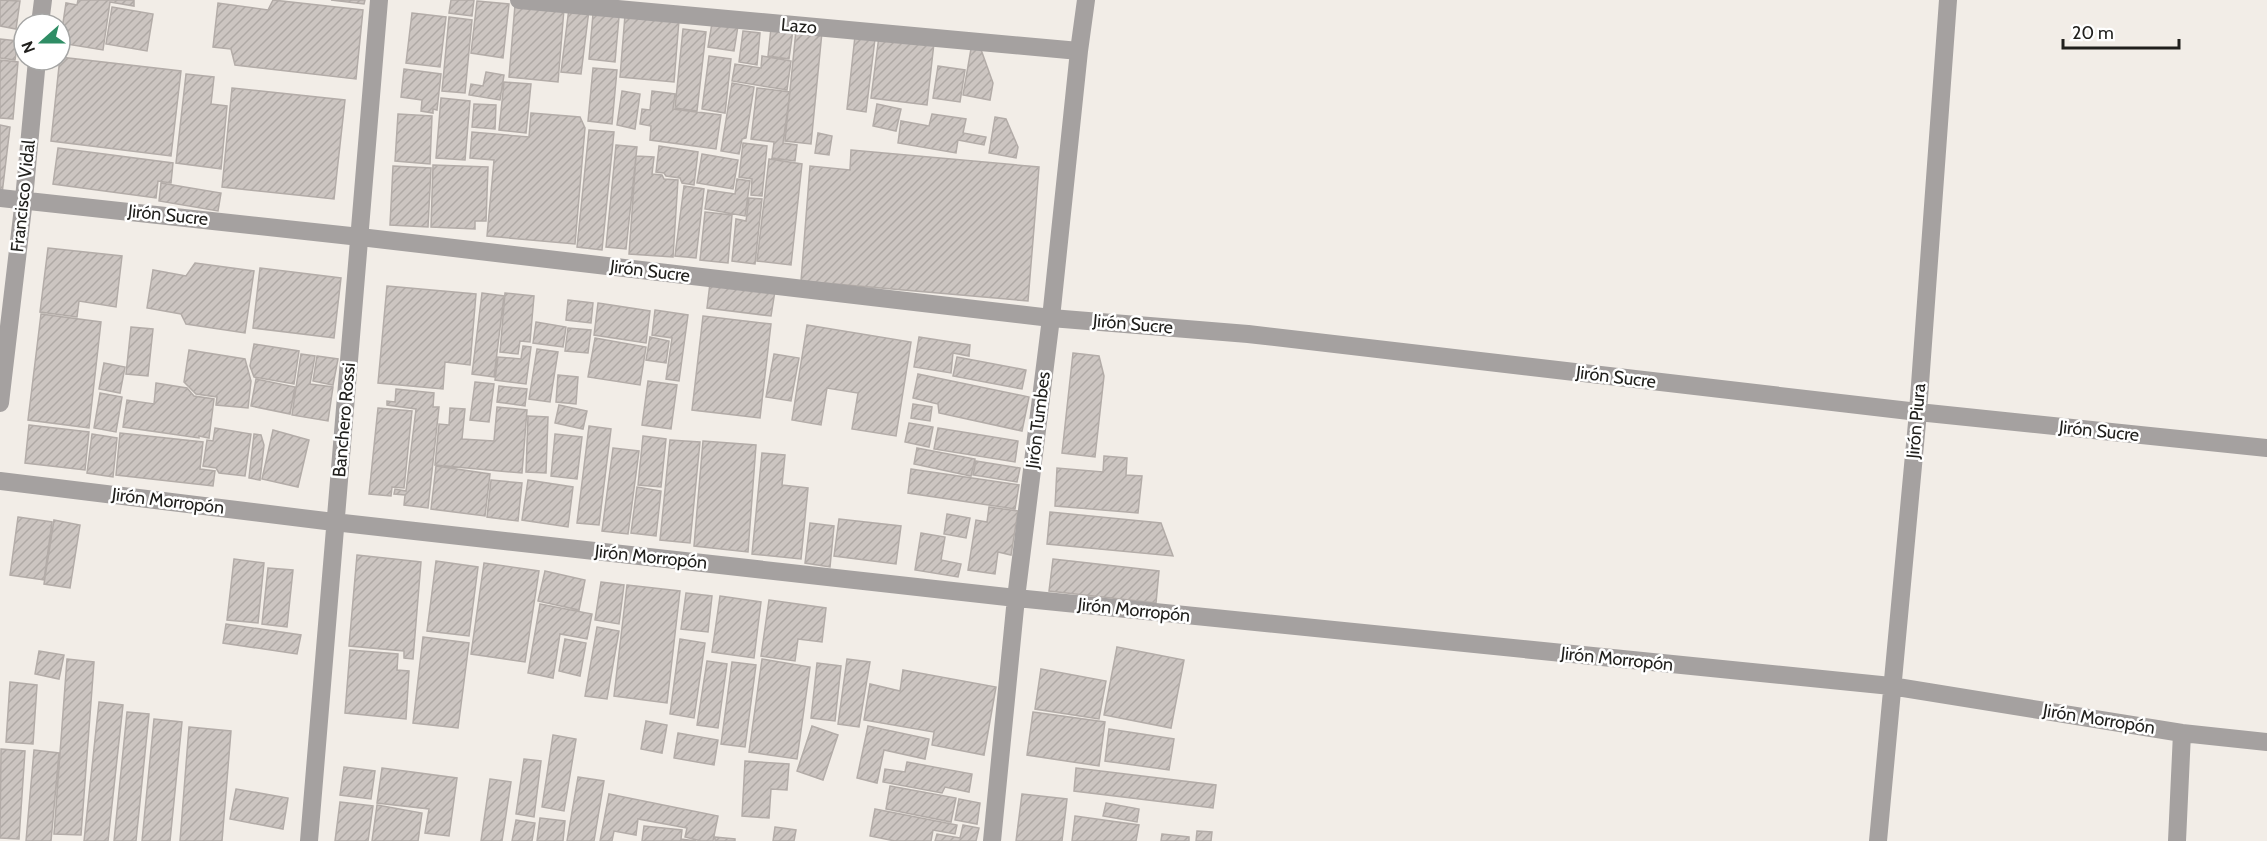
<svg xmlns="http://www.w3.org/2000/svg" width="2267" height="841" font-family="Cabin,sans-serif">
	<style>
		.building { fill: url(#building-hatch); stroke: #b3aca8; stroke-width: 1.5 }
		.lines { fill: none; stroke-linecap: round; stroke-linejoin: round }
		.minor { stroke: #a5a1a0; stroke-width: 18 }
		.labels { text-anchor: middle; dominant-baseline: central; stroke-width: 5; stroke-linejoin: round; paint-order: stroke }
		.street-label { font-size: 18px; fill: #21201d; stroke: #fff }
	</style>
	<defs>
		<pattern id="building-hatch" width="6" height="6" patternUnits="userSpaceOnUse" patternTransform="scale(1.5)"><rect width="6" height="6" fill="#ccc5c1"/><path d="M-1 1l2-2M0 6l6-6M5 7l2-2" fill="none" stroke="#afa9a5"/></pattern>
	</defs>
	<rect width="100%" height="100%" fill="#f2ede7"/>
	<path class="building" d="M0,0L20,1L16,29L0,26Z
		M78,0H134V6L110,2L103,50L60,43L66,3L77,5Z
		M273,0L363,10L356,79L235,65L231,49L213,47L218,3L268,10Z
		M331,0H365L364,4Z
		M451,0H474L472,16L449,13Z
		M477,1L509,4L503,58L471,53Z
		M515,5L564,9L558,82L509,77Z
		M112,7L153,14L147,51L106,44Z
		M569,8L589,10L581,74L561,72Z
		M412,13L446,17L440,67L406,63Z
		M593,14L619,17L615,62L589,59Z
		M625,15L679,20L674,82L620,77Z
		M449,17L472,20L465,93L442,91Z
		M712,23L738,26L734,51L708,47Z
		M771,28L793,30L789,59L768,56Z
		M683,29L706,32L697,111L675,108Z
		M796,30L822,32L811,144L785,141Z
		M743,31L760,33L757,65L739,62Z
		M855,36L875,39L866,112L847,109Z
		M879,36L934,43L927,105L871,98Z
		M0,39L18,41L15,60L0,58Z
		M972,43L979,44L993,83L990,100L963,95Z
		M709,56L731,59L725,113L702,109Z
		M762,56L791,61L787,90L732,81L735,64L761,68Z
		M60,57L181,71L171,156L51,141Z
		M0,60L18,62L13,119L0,118Z
		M938,66L965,70L960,102L933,98Z
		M593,68L617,70L612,124L588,121Z
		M404,69L441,74L437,110L433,109V113L421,111L422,100L401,97Z
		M486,72L504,75L500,100L469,95L471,84L483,86Z
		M186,74L214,77L211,104L227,106L221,169L176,163Z
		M504,82L531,84L526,133L499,130Z
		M732,83L754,87L746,138L742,139L739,154L721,151Z
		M232,88L345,100L334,199L222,187Z
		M757,88L790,92L783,143L797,145L795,161L772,158L774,142L751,139Z
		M622,91L640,94L635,129L617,125Z
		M652,91L675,94L673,109L721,115L716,149L650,140L651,126L640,124L642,109L650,110Z
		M441,98L470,101L465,160L436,158Z
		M474,104L496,105L495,129L472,127Z
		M877,104L901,109L896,131L873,126Z
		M531,113L580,117L585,128L575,244L487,236L494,160L470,158L472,132L529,137Z
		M398,114L432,116L430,164L395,161Z
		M932,114L966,119L963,133L986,137L984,145L958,140L956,153L898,143L901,121L929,126Z
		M995,117L1006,119L1018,147L1016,158L989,153Z
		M0,125L10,127L2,194H0Z
		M589,130L614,132L602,250L577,247Z
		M818,133L832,136L829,155L815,153Z
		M743,143L767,146L762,196L751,195L752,179L739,177Z
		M616,145L637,147L626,249L606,247Z
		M659,146L698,152L694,185L682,183L680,178L666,176L664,173L656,172Z
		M58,148L173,163L171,183L158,181L156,198L53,184Z
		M851,150L1039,167L1028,301L801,281L810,166L850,170Z
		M702,154L738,160L733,189L697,183Z
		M636,156L654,157L652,174L662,175L664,179L678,180L673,257L629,254Z
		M769,159L802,164L791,265L757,261Z
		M433,165L488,167L486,221H475V229L431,227Z
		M393,166L431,168L428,227L390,225Z
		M737,179L750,181L745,216L705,209L708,190L735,194Z
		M161,183L221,193L218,211L159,201Z
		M684,186L704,189L696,258L675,256Z
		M749,198L762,199L755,264L732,261L736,219L746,221Z
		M705,212L732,215L728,263L700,260Z
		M48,248L122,256L116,307L79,301L77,317L40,312Z
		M195,263L254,271L245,333L186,324L181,314L147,308L153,270L186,276Z
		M260,268L341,278L334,338L253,328Z
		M710,283L775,291L771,316L707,308Z
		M387,286L476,294L470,365L445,362L443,389L378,383Z
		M482,293L504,296L494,377L472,374Z
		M505,293L534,296L530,342L520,341L518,354L500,352Z
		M568,300L593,303L591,323L566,320Z
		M598,303L650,311L646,343L594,335Z
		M655,310L688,315L679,381L666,379L672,338L652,335Z
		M41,314L101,322L89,428L28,420Z
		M703,316L771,324L760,418L692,410Z
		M536,322L566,327L563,347L533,343Z
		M807,325L911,342L896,436L852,429L858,393L827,388L821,425L792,420Z
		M131,327L153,329L148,376L126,374Z
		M568,328L591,330L588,353L565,351Z
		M650,337L669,341L666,363L646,360Z
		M919,337L970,345L969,356L953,353L951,373L914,367Z
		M595,338L646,347L640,385L588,377Z
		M254,344L299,351L294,384L254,377L250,366Z
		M523,346L531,347L526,384L495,380L498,357L521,359Z
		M537,349L558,352L550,402L529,399Z
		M189,350L245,359L251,381L248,408L216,405L217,397L196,394L184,382Z
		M1073,353L1099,356L1104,376L1095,457L1062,453Z
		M301,354L315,356L310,384L333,387L328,421L292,415Z
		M774,354L799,358L791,401L766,397Z
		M317,356L338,359L333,385L313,381Z
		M957,357L1026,370L1022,389L953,376Z
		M104,363L125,367L120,393L99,389Z
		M918,374L1029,397L1022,431L939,413L938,404L913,398Z
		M558,375L578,377L576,404L556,402Z
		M256,379L295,387L290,414L251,406Z
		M648,381L677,385L671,429L642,425Z
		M475,382L494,384L489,422L470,420Z
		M156,383L187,388L194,396L214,399L209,438L199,436V438L123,427L127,400L154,404Z
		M499,386L527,389L525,406L497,402Z
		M396,389L434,393L433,407H439L428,508L404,505L405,495L394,494L395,489L406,491L416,409L387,405V401L395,402Z
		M100,393L122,397L116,432L94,428Z
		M913,404L932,407L930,421L911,418Z
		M559,405L587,411L583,429L555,423Z
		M497,407L527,410L522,473L435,465L439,424L449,425L450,408L465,409L462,439L494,441Z
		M378,408L412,411L404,488L392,487L391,496L369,494Z
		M528,416L548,417L546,473L526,472Z
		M909,423L933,427L929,447L905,442Z
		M29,425L89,432L85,470L25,463Z
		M589,426L611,429L599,525L577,523Z
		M215,428L251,434L245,476L219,473L216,468L203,466L207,440L213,441Z
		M938,428L1018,441L1015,462L934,449Z
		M273,430L309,440L298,487L262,479Z
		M120,433L203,442L200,469L215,471L213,486L116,475Z
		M92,434L117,438L113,477L87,473Z
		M254,434L261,435L264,445L260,480L249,478Z
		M555,434L582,437L577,479L551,476Z
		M643,436L666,439L661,487L638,485Z
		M670,440L700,442L690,543L660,540Z
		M703,441L756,445L748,552L694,546Z
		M613,448L639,451L628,534L602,531Z
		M917,448L975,459L971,476L914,464Z
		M762,453L785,455L782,485L808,488L801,559L752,554Z
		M1104,456L1127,458L1126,475L1142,476L1138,513L1055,506L1057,468L1103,472Z
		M976,461L1020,468L1017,482L973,475Z
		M436,466L490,474L485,516L431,509Z
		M911,469L1019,485L1015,509L908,493Z
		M491,480L522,483L518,521L487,517Z
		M528,480L573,487L568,527L522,520Z
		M637,487L661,491L656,536L631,533Z
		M989,507L1018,511L1011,555L998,552L995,574L968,570L976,520L987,522Z
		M1050,512L1161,523L1173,556L1047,544Z
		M947,514L970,518L966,538L944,534Z
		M18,517L52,522L44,580L10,575Z
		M839,519L901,526L896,564L834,556Z
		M54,520L80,525L70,588L44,584Z
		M810,523L834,526L830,567L805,563Z
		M921,533L945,537L941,560L961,564L958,577L915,570Z
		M357,555L421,562L413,659L404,658V651L349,646Z
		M234,559L264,563L258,623L227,620Z
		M1053,559L1159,571L1156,603L1049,591Z
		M436,561L478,567L469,636L427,631Z
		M484,563L539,571L525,662L471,654Z
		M268,568L293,570L287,627L262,624Z
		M545,571L585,580L579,610L538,601Z
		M601,582L624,585L619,624L595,620Z
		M627,585L680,591L667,703L614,696Z
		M686,593L712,596L708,632L681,629Z
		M720,596L761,602L754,658L712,652Z
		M769,600L826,608L822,642L798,639L795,661L761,656Z
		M540,604L592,614L587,639L560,634L553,678L528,673Z
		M226,624L301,635L297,654L223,643Z
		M597,627L619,631L607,699L585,696Z
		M423,637L469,643L458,728L413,723Z
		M565,639L586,643L580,676L559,671Z
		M680,639L705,643L694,718L670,714Z
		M1117,647L1184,660L1171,728L1104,715Z
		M350,650L398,654L397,670L409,671L406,719L345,713Z
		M39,651L64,655L59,679L35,674Z
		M67,659L94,662L81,835L54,834Z
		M762,659L810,667L797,759L749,752Z
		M847,659L870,662L859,727L838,724Z
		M707,661L727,664L718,728L697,725Z
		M732,662L756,665L745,747L721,744Z
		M817,663L841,666L835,721L811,718Z
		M1041,669L1106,681L1099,719L1035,709Z
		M903,670L996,687L984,755L932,745L934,732L864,720L870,684L900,691Z
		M10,682L37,685L33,744L6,742Z
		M99,702L123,705L108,841H84Z
		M127,712L149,714L136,841H114Z
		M1033,712L1105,722L1099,766L1027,755Z
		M154,719L182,722L170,841H142Z
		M646,721L667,725L662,753L641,749Z
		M812,726L838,735L823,780L797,771Z
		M868,726L929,739L925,759L884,750L877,783L857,778Z
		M189,727L231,731L222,841H180Z
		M1109,729L1174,739L1169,770L1105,761Z
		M678,733L718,740L714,765L674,758Z
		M553,735L576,739L564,811L542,807Z
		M1,749L25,751L19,839L0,838Z
		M34,750L59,753L51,841H26Z
		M524,759L541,761L534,817L516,814Z
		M745,761L789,764L787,790L771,789L769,818L742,816Z
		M907,762L972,774L969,792L945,787L942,793L883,782L885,769L905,772Z
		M344,767L375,771L371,799L340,795Z
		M382,768L457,778L449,836L425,833L429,809L377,803Z
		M1076,768L1216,785L1213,808L1074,791Z
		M578,777L604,781L594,841H567Z
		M490,779L511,782L502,841H481Z
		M890,786L956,798L951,822L886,809Z
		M236,789L288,798L283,829L230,819Z
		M609,794L718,816L713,841H701L685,837L687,828L638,819L636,835L614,831L612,841H600Z
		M1022,794L1067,799L1062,841H1016Z
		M959,799L980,803L977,824L955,820Z
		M340,802L373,806L368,841H335Z
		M1106,803L1139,809L1137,822L1103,816Z
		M377,805L422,813L418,841H372Z
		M875,809L957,825L955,834L933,830L931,841H895L870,836Z
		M1075,816L1139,825L1136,841H1072Z
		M540,818L565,821L563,841H537Z
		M516,820L535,823L532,841H512Z
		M963,825L979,828L976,841H935L937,834L960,838Z
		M644,826L682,830L681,839L696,841H642Z
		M775,827L796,830L794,841H773Z
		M1197,831L1212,832L1211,841H1196Z
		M1162,834L1189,837V841H1161Z
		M715,837L735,839V841H715Z"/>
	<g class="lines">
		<path class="minor" d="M519,0L1079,51
			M40,24L43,0
			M0,198L360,237L1051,318L1248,334L1918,412L2267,448
			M0,403L24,199L37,60
			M0,481L334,522L1016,598L1891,686L2182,733L2267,742
			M309,841L379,0
			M992,841L1016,598L1051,318L1079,51L1086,0
			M1878,841L1918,412L1948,0
			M2177,841L2182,733"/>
	</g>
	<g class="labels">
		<g class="street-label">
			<text transform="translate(799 26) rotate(5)">Lazo</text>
			<text transform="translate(23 196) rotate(-84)">Francisco Vidal</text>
			<text transform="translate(168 215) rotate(6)">Jirón Sucre</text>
			<text transform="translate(650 271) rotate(7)">Jirón Sucre</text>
			<text transform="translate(1133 324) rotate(5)">Jirón Sucre</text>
			<text transform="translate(1616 377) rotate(7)">Jirón Sucre</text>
			<text transform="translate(344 420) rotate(-85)">Banchero Rossi</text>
			<text transform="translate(1038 420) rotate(-83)">Jirón Tumbes</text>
			<text transform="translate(1916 421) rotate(-85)">Jirón Piura</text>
			<text transform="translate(2099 431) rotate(6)">Jirón Sucre</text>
			<text transform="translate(168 501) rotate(7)">Jirón Morropón</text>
			<text transform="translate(651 557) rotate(6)">Jirón Morropón</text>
			<text transform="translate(1134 610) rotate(6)">Jirón Morropón</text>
			<text transform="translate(1617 659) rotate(6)">Jirón Morropón</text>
			<text transform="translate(2099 719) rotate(9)">Jirón Morropón</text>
		</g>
	</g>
	<g transform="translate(42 42) rotate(249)"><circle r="28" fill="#ffffff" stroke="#a6a6a5" stroke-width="1.5"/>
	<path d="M0-4.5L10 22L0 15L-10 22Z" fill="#2f8d65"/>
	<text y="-9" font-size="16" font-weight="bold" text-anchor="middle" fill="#21201d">N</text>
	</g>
	<path d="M2063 39v9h116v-9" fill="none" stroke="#21201d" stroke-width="3"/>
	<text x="2072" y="39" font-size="18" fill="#21201d" stroke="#ffffff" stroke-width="4.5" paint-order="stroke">20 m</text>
</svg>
